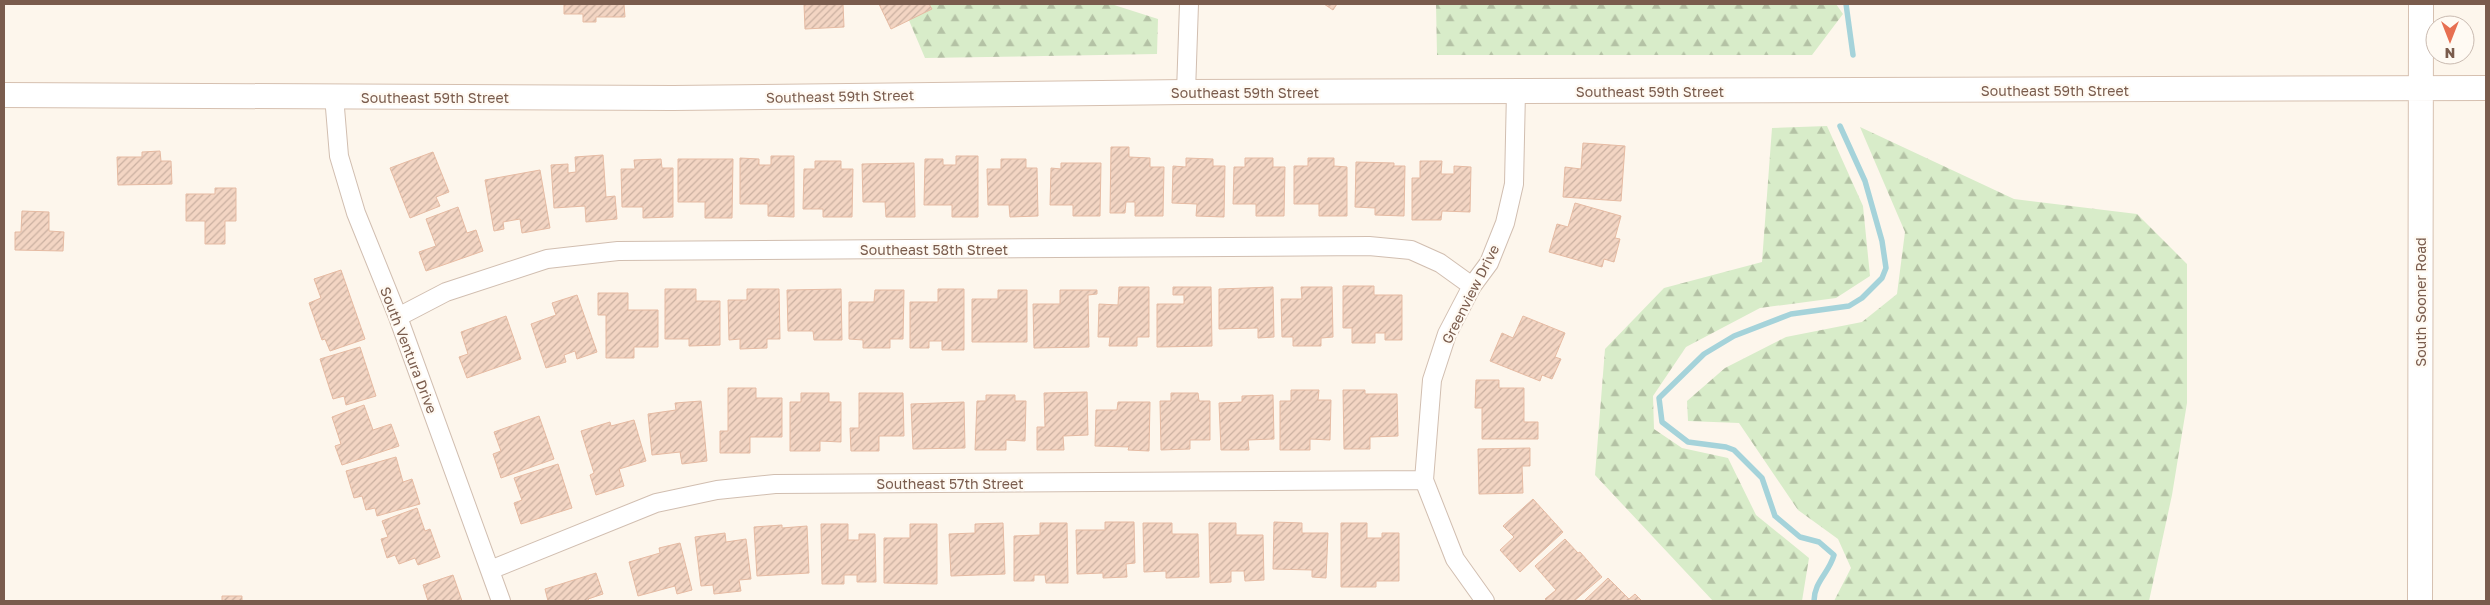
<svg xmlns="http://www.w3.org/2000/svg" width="2490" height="605" font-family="'Golos Text',sans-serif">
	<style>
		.forest { fill: url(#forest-firs) }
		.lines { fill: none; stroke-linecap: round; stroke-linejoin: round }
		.stream { stroke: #a5d3da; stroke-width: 5.5 }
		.building { fill: url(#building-hatch); stroke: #e6bba3 }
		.minor-casing { stroke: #d1beb0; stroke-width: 20 }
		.secondary-casing { stroke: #d6c0b0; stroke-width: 26 }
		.minor { stroke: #fff; stroke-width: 18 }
		.secondary { stroke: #fff; stroke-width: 24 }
		.labels { text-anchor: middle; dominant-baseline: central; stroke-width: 4.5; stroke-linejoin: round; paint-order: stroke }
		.street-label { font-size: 14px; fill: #7a5c4d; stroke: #fffaf3 }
	</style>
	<defs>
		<pattern id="forest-firs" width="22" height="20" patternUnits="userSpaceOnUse" patternTransform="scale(1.25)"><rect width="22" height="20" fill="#d8ecc9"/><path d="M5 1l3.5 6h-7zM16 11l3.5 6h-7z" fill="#b4c2a5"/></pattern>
		<pattern id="building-hatch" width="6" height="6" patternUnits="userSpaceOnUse" patternTransform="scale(1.25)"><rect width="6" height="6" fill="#f3d5c3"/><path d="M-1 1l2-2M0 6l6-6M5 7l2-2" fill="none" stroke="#cab0a1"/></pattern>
	</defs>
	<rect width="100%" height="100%" fill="#fdf6ec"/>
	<path class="forest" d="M902,4H1111L1158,19L1157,54L925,58Z
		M1436,4H1836L1843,14L1812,55H1437Z
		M1827,126L1863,206L1870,276L1836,298L1760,308L1686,347L1653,396L1654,429L1682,448L1728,458L1756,515L1809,558L1802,601H1713L1595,475L1605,349L1664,288L1762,262L1772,128Z
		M1860,127L2014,199L2137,214L2187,264V403L2172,495L2149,601H1834L1851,568L1838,539L1798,510L1739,423L1688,421L1687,401L1725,368L1786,337L1862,322L1897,294L1905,232Z"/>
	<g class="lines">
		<path class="stream" d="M1846,4L1853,55
			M1814,601C1814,582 1829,573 1834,555L1819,542L1800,537L1775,516L1762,478L1734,450L1726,447L1688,442L1662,422L1659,398L1704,354L1734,336L1791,314L1849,306L1862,298L1882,278L1886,268L1882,241L1865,181L1840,126"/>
	</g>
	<path class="building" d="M564,4H624L625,17H596V22H583V14H564Z
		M804,4H843L844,27L805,29Z
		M879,4H929L932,9L891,29Z
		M1324,4H1337L1333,10Z
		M1583,143L1625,146L1621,201L1563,197L1565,167L1581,169Z
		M1111,147H1129V157L1150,158V167H1164L1163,216H1135V202H1126L1125,213H1110Z
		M160,151L161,161H171L172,184L118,185L117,157H142V152Z
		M433,152L449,192L436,197L440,206L410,218L390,168Z
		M603,155L606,197L615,196L617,219L586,222L585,206L554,208L551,165L568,164V173L576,172L575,157Z
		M771,156H794V217L768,216V204H740V158L759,159V165H771Z
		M956,156H978V217H952V205H924L925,159H943V165H956Z
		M1186,158L1213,159V166H1225L1224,217L1196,216L1197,204L1172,203L1173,166L1186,167Z
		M1245,158H1273V167H1285L1284,216H1256V204H1233L1234,167H1245Z
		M1308,158H1334V166L1347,167V216H1319V204H1294V166H1308Z
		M661,159L662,168H673V217L643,218V207H622L621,169H635L634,160Z
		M678,159H733L732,218H705V202H678Z
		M1001,159H1026V168H1037L1038,216L1010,217L1009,205H988L987,169H1001Z
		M815,161H841V169H853L852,217H823V209H803L804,169H815Z
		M1420,161H1442L1441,174H1454V166L1471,167L1470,212L1442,211L1441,220H1412V178H1420Z
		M1356,162L1394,163V166H1405L1404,216L1375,215V208L1355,207Z
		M914,163L915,217H886L885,202H863L862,164Z
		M1061,163H1101L1100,216H1073V205H1050L1051,168L1061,169Z
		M540,170L550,228L522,233L520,219L503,222L504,229L494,231L485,180Z
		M215,188H236V221H225V244H205V221H186V194H215Z
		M1575,203L1621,216L1615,238L1620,239L1614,262L1604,259L1602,267L1549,252L1557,224L1568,227Z
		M458,207L467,233L476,230L483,251L426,271L419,252L436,246L426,219Z
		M22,211L49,212V231L64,232L63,251L15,250V232H21Z
		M341,270L365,339L330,351L325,339L322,340L309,303L321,298L314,279Z
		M1343,286H1374V295H1402V340H1385V333H1375V343H1352V328H1343Z
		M1119,287H1149V337H1137V346H1109L1110,337H1098L1099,304L1118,305Z
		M1173,287H1211L1212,346L1157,347V304H1184V295H1173Z
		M1273,287L1274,337L1258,338V328L1219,329V289Z
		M1301,287H1332L1333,337L1321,338V346H1293V337H1282L1281,299H1302Z
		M665,289H696V301H720V345L689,346V339H665Z
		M747,289H779L780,339H767V348L740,349V339L729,340L728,300H747Z
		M841,289L842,340H814L813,331H788L787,290Z
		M938,289H964V350H942V341H929V348H910V302H938Z
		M875,290H904L903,339H890V348H863V340L849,339V302H874Z
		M998,290H1027V342H972V299H998Z
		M1060,290H1097V294L1088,295L1089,347L1034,348L1033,304H1060Z
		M598,293H628V310H658V347H634V358H606V315H598Z
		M577,295L597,352L577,359L575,351L564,355L566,362L546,368L531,324L556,315L552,303Z
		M506,316L521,359L467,378L459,357L468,354L461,332Z
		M1523,316L1565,333L1555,357L1561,359L1552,379L1542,375L1540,381L1490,361L1502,333L1513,338Z
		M360,347L376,396L346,405L344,396L333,399L320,359Z
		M1476,380H1499V388H1524V422H1538V439H1482V408H1475Z
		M728,388H756V398H782V437H750V453H720V431H728Z
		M1291,390H1319L1318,400H1331L1330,440L1310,439V450H1280V401H1291Z
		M1343,390H1365V394H1397L1398,436L1370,437V449H1344Z
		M1087,392L1088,435L1063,436L1064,450H1037V427H1045L1044,393Z
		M801,393H829V402H841V442L820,441V451H790V402H801Z
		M859,393H903L904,436H879V451H851L850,428H859Z
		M1171,393H1198L1199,401H1210V440H1190V449L1161,450L1160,401H1171Z
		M986,395H1015V401H1026L1025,441L1006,440V450H975L977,401H986Z
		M1273,395L1274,439L1248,440L1249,450H1221L1219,403L1242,402V396Z
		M701,401L707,461L682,464L680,452L652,455L648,414L676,410L675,403Z
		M964,402L965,448L913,449L911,404Z
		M1118,402H1150L1149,451L1128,450L1129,447L1095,446L1096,410H1117Z
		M364,405L373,430L391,424L399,446L342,465L335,446L341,444L332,417Z
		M539,416L554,459L501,478L493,454L501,451L494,432Z
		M634,420L646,461L619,469L624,486L596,495L590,475L594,473L581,431L610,422L611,426Z
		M1530,448V466H1522L1523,493L1479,494L1478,449Z
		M396,457L403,482L412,479L420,504L377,516L375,508L366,510L362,496L354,498L346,471Z
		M558,464L572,508L521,524L514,503L522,500L514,478Z
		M1533,499L1563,532L1520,572L1500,550L1514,537L1503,526Z
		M417,508L425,531L430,529L440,557L418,565L415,558L399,564L395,555L387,558L381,539L388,537L382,521Z
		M1105,522H1134L1135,563L1126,564L1127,577L1103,578V573L1077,574L1076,530H1105Z
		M1274,522L1302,523V533H1328L1326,578L1312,577V570L1273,569Z
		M1003,523L1005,574L951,576L949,534L975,533V524Z
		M1040,523H1067L1068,583H1046L1045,575H1034V581H1014V536L1040,535Z
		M1143,523H1172V534H1198L1199,577L1166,578V571L1144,572Z
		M1209,523H1236V535H1263L1264,580L1245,581L1244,571H1231V582L1210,583Z
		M1341,523H1367V538H1382V533H1399V581H1376V587H1341Z
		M821,524H848V540H859V534H875L876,582H857V575H844V584H822Z
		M910,524H937V584L884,583V538H910Z
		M782,525V528L807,526L809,573L757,576L754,527Z
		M725,533L726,542L746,539L751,579L739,580L741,591L714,594L713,585L701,586L695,537Z
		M1565,539L1578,553L1580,552L1602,577L1574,601H1547L1545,599L1556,590L1535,566Z
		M680,543L692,590L677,594L675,586L638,596L629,562L660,553L659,548Z
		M596,573L603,594L588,599L589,601H548L545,589Z
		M453,575L462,601H428L423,585Z
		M1608,578L1629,599L1635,594L1642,601H1584Z
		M222,596H242V601H222Z"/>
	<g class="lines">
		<g class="minor-casing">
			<path id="minor" d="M1186,92L1189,4
				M334,96L339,156L356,213L398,317L501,601
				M398,317L446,292L547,259L618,251L1369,246L1411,250L1440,263L1472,286
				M490,570L656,503L717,490L775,484L1424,480
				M1485,601L1455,559L1424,480L1432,380L1447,334L1472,286L1489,263L1505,223L1514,184L1516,91"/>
		</g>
		<g class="secondary-casing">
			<path id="secondary" d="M4,95L673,98L1186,92L2486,88
				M2420,601L2421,4"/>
		</g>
		<use href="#minor" class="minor"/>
		<use href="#secondary" class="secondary"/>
	</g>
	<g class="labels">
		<g class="street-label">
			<text x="2055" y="90">Southeast 59th Street</text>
			<text x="1650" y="91">Southeast 59th Street</text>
			<text x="1245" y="92">Southeast 59th Street</text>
			<text transform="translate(840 96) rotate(-1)">Southeast 59th Street</text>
			<text x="435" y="97">Southeast 59th Street</text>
			<text x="934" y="249">Southeast 58th Street</text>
			<text transform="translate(1470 294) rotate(-63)">Greenview Drive</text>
			<text transform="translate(2420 302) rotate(-90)">South Sooner Road</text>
			<text transform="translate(409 350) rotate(69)">South Ventura Drive</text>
			<text x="950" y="483">Southeast 57th Street</text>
		</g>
	</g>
	<rect width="2490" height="605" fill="none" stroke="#7a5c4d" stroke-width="10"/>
	<g transform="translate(2450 40) rotate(180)"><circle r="24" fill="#fffaf3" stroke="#cabbb1"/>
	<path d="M0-4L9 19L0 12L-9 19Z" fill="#e76f51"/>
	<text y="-8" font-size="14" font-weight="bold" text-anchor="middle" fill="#7a5c4d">N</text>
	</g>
</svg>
